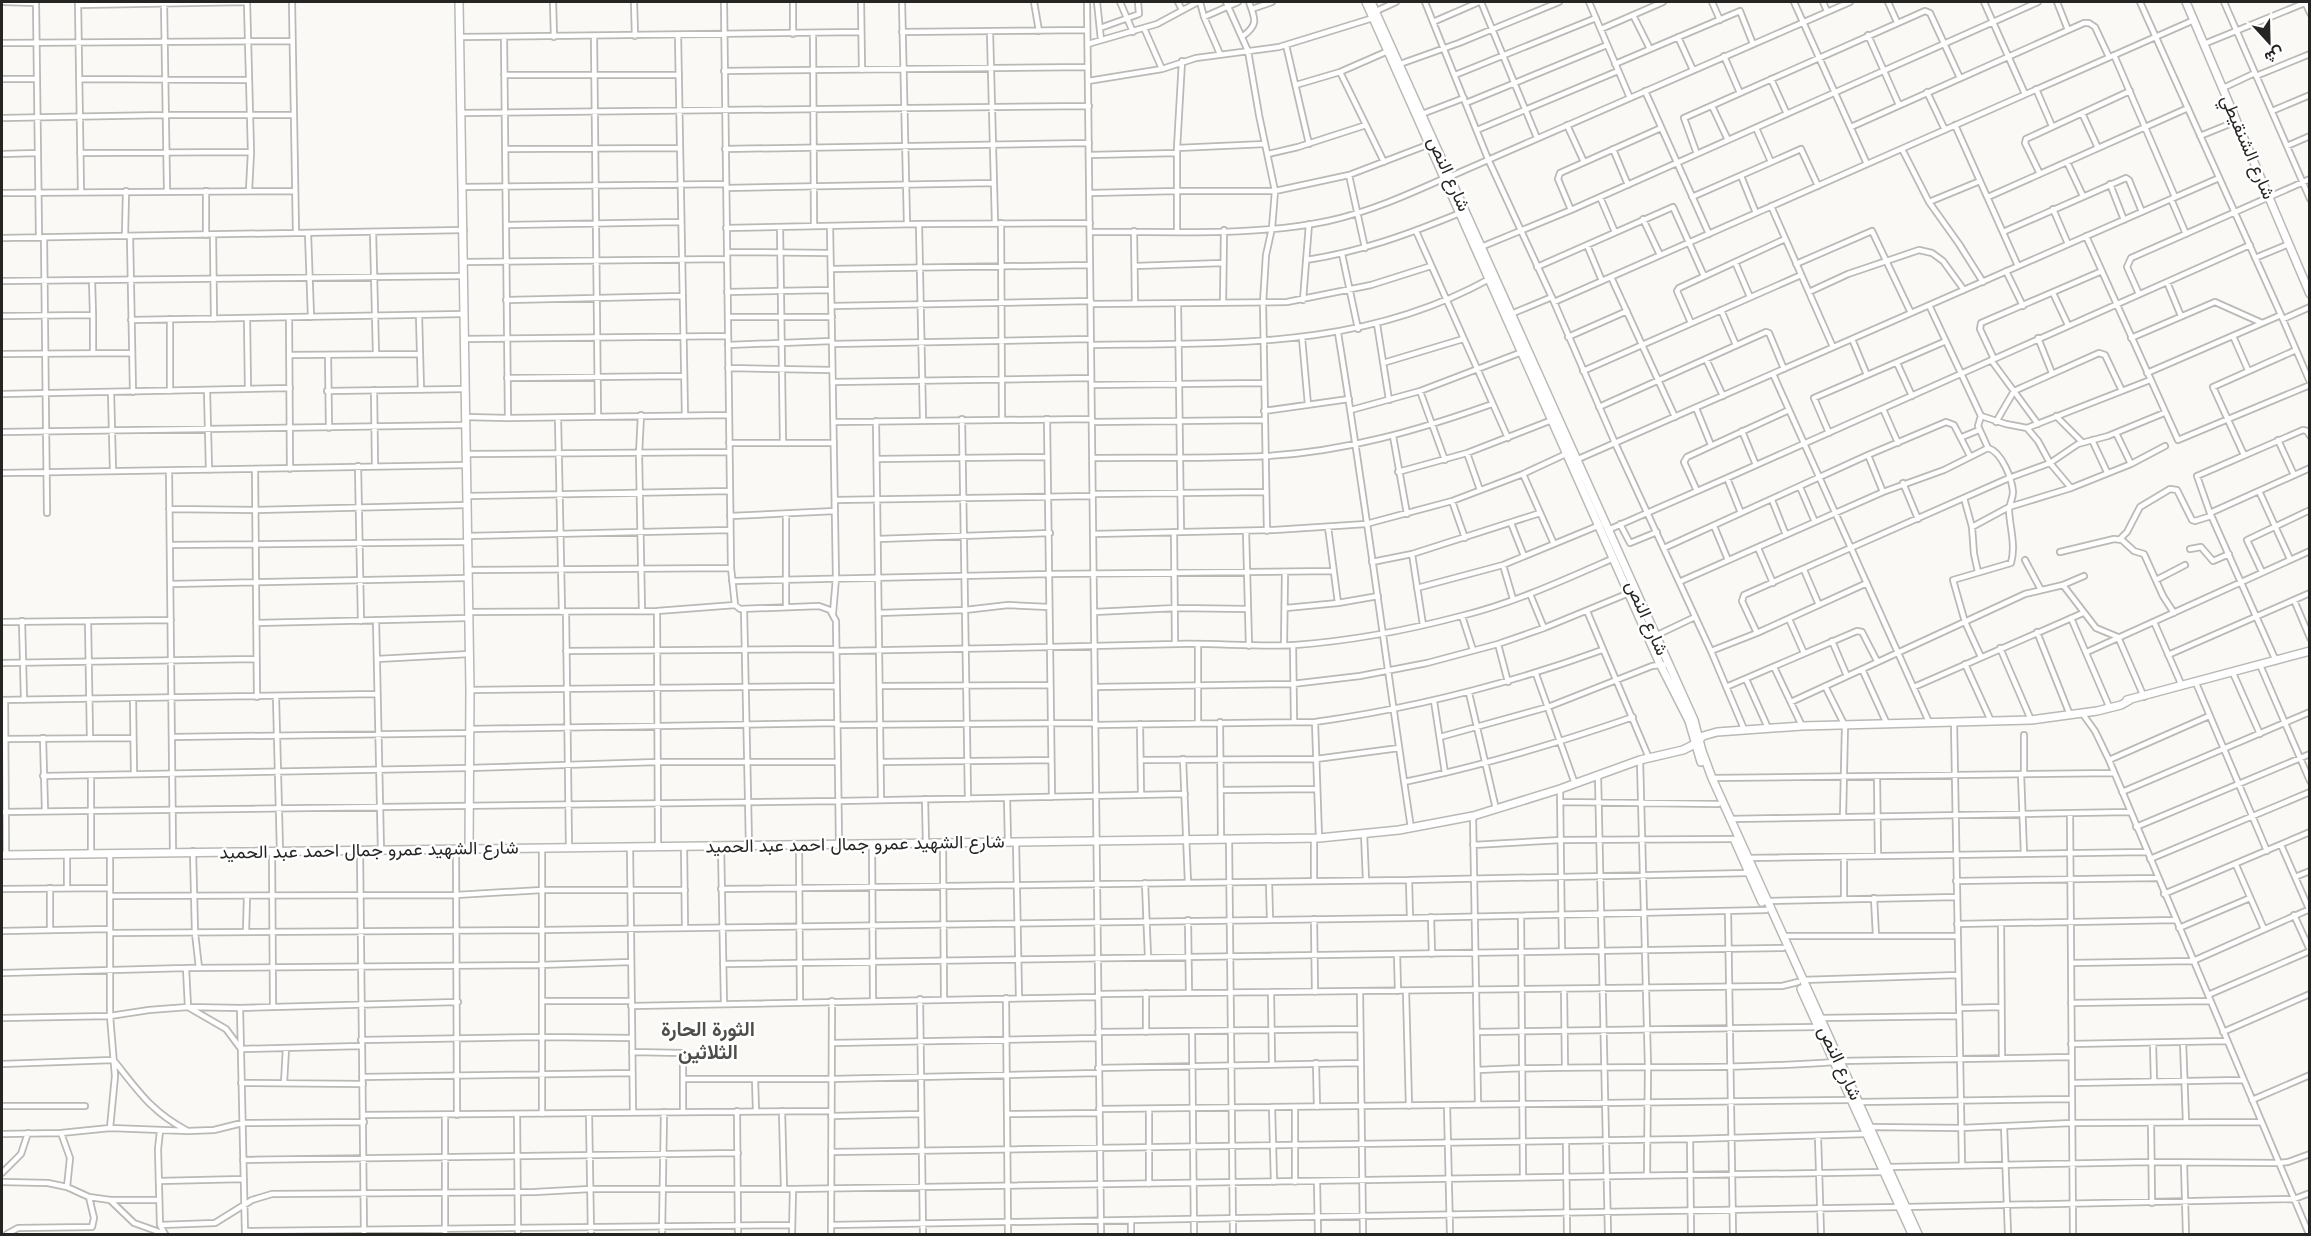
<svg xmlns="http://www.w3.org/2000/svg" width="2311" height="1236" font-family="'Libre Baskerville',Vazirmatn,serif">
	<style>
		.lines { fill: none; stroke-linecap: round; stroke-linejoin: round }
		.street-casing { stroke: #bab9b6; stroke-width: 8 }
		.secondary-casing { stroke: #bab9b6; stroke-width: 10 }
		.street { stroke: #fff; stroke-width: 4.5 }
		.secondary { stroke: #fff; stroke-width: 7 }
		.labels { text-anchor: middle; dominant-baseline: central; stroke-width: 5; stroke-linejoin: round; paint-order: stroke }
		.street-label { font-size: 18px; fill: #252523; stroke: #fff }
		.neighbourhood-label { font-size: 20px; font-weight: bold; fill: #4d4d49; stroke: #fff }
	</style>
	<rect width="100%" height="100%" fill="#faf9f6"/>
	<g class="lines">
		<g class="street-casing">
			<path id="street" d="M4,2L36,3
				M36,2L39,237
				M78,2L81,192
				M164,2L167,190
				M247,2L251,152L249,191
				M292,2L296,233
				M553,2L554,37
				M634,2L635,36
				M724,2L731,568L735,605
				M793,2V34
				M861,2L862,70
				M902,2L907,224
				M1034,2L1039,31
				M1087,2L1101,1234
				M1097,2L1101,40
				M1120,2L1133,32
				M1178,2L1182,10
				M1200,2L1204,17L1220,54
				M1226,2L1248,51L1259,115L1275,191L1272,228L1266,255L1263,303L1267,531
				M1425,2L1488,159L1554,302L1615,443L1711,651L1744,729
				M1481,2L1537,138
				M1589,2L1630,98
				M1712,2L1720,20
				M1794,2L1867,164
				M1823,2L1827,11
				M1888,2L1897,22
				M1984,2L2025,94
				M2057,2L2068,30
				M2140,2L2281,315
				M2224,2L2310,199
				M2305,2L2310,13
				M78,5L247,2
				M1252,9L1272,2
				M1374,12L1396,2
				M1633,15L1650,49
				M1204,17L1238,2
				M1433,22L1479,2
				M1100,28L1139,14L1138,2
				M1144,28L1162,69
				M1601,29L1663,2
				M902,32L1087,30
				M990,32L995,223
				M813,34L814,226
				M678,35L685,416
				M1868,35L1899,105
				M594,36L598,417
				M1243,36C1259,24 1255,19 1249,2
				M460,37L861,32
				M504,37L508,418
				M1678,37L1693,70
				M2,43L292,41
				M1088,44L1157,24L1198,2
				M2204,44L2307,2
				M1286,45L1309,144
				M2114,55L2175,197
				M1724,56L1740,93
				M1400,64L1459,43L1559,2
				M1615,64L1740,11L1753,44
				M724,71L1088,67
				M1340,72L1366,125
				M504,75H679
				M1455,75L1596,18
				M2256,76L2310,54
				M2,79H36
				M80,79L249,80
				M1771,79L1787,114
				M1088,81L1162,69L1196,58L1279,47L1373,18
				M1296,85L1340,72L1388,51
				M2223,88L2255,73
				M2036,89L2052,126
				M1645,91L1709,234
				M1927,92L1945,130
				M1466,103L1607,45
				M1712,106L1728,140
				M2272,111L2310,95
				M461,113L1089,106
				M2082,113L2098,148
				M1422,114L1464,98
				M2,118L165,115H294
				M1567,125L1584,162
				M1955,125L2018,266
				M1851,127L2084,23H2089L2095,27L2109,57
				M1756,128L1771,162
				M1477,130L1618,71
				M2200,136L2237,121
				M2287,146L2310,136
				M1177,148L1265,144
				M505,149L680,148
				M725,149L1089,143
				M1613,149L1628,185
				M1902,149L1929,202L1959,244L1983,282
				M80,153L251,152
				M2,154L37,153
				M1268,154L1298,147L1366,125L1384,162
				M1697,154L1684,118L1925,11L1930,13L1960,78
				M1089,155L1177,153
				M2067,162L2083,196
				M2040,174L2025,143L2026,139L2130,91
				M1349,175L1365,248
				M1741,176L1756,213
				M1449,177L1850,2
				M2110,184L2124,220
				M462,187L726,184
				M726,188L994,183
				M2,193L295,191
				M1090,193L1177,191H1275L1349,175L1430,144
				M1600,197L1615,232
				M1692,197L1801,149L1818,186
				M1988,197L2188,108
				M2171,199L2186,234
				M1929,202L1980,181
				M1771,206L1833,347
				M2053,209L2068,244
				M1571,210L1558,179L1560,173L1661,128
				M1643,219L1660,255
				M1001,223L1002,419
				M919,224L923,420
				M507,225L681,222
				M830,226L836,578L833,613
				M780,227L783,443
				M726,228L919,224L1090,223
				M1134,231L1135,304
				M1177,231V148L1182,61
				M1416,231L1508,438
				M373,232L376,354
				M1090,232C1167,231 1252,237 1328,221C1369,212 1407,195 1445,178
				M2003,232L2126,178L2129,180L2142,212
				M308,233L311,317
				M206,235V191
				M213,235L214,319
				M125,236L126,191
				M130,236L133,392
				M2086,236L2178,440L2310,385
				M44,237L47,513
				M2,238L464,230
				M1587,245L1602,281
				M1481,247L1571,210L2038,2
				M727,252L830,253
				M1342,254L1358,329
				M2255,258L2289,244
				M1306,260C1360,252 1409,234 1460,213
				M464,262L727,259
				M1735,262L1750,297
				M1796,264L1872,231L1911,313
				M1135,266L1223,263
				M1537,267L1673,207L1704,276
				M831,269L1090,265
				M2006,271L2023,306
				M1611,277L1675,417
				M92,280L93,315
				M2,281L464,276
				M2167,282L2181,316
				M727,292L831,290
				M1809,292L1848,274L1919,250L1932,253L1943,261L1964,290
				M2053,293L2068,325
				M2139,294L2127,267L2131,258L2310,179
				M506,300L683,296
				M1303,300L1309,224
				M1554,302L2194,20
				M1223,303L1224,230
				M1091,304L1287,302L1371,285L1431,266
				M1178,304L1181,532
				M1929,305L1981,416L2006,424L2027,428L2150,380
				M832,306L1091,301
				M1721,310L1736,345
				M1511,314L1552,297
				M419,315L421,390
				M2,316L93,315V353
				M728,317H832
				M247,318L248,389
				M289,318L290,469
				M170,319V391
				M2283,319L2310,307
				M131,320L464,314
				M1691,323L1677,291L1679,288L1785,239
				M1377,324L1389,400
				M1338,333C1365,497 1386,663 1411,828
				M2233,336L2248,370
				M1568,337L1627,311
				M1302,338L1308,405
				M2038,338L2052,373
				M2131,338L2215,302L2262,323
				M464,339L728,336
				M1852,339L1867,375
				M832,344L1091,339
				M728,345L832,341
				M1091,345C1232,343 1364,349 1491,278
				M2,354L132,353
				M290,355L420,354
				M328,355L329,428
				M1706,359L1723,396
				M1994,359L1980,329L1981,323L2102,271
				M1991,360L2038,424
				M1383,363L1463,339
				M1897,363L1912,396
				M728,368L832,370
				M1583,371L1801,275
				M2147,373L2281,315L2310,382
				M1773,374L1929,722
				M507,378L684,376
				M833,382L1091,378
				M1092,385L1263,383
				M207,390L209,470
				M374,390L375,465
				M327,391L464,389
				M1420,391L1445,460
				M111,392L113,471
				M2,394L290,388
				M1599,407L1766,332L1769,333L1784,369
				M1696,408L1711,445
				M1883,409L1898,443
				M1351,410L1420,391L1522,352
				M1264,411L1349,399
				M641,415L639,454L642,611
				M2056,416L2082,442
				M465,417L508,418L729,415
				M558,418L562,612
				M962,419L968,799
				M1047,419L1052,797
				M876,421L881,800
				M834,422L1092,419
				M1092,422L1265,420
				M1996,422L2014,391L2099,353L2105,355L2122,391
				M2027,428L2038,441L2050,463L2071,488
				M1742,431L1756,465
				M2,432L465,425
				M1829,433L1814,398L1946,341
				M2116,433L2131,464
				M1393,436L1407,514
				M1962,437L1979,430
				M2092,440L2107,472
				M2278,440L2294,475
				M729,443H834
				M1467,453L1480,490
				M466,454L729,452
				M1868,455L1883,492
				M2244,455L2213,387L2296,350
				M1092,458C1150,457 1208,459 1266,456C1344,452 1419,430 1492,404
				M877,459L1047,457
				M1576,460L2219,178
				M358,466L361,621
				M255,469L257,697
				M169,471L173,852
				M1398,472L1467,453L1552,420
				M2,473L467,465
				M1523,474L1554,544
				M1727,478L1741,513
				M1903,483L1918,519
				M1800,487L1815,522
				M1697,491L1684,462L1687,457L1789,410
				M2259,491L2290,559
				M1093,494L1266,492
				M467,496L730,491
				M1964,498L1972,527L1974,554L1978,572
				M835,500L1093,496
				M1772,500L1786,535
				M1452,501L1465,538
				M169,509L256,510L467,505
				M2210,513L2310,468
				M730,516L835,511
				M1511,523L1524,556
				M1620,524L1630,543L1657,532
				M1714,526L1728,560
				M1328,527L1338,603
				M1972,527L2009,507L2071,488L2131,464L2165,446
				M1608,530L1727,478L2250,245
				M1246,531L1249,646
				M1174,532L1175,644
				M1093,534L1274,530L1366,524L1452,501L1523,474L1568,453
				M467,536L730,530
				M878,539L1050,533
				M2120,539L2127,532L2140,507L2170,489L2177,490L2192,520L2195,521L2211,516
				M170,545L467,542
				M1664,548L1868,455L1946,422L1954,425L1970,456
				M1758,548L1773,583
				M2190,549L2201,547L2213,561L2229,554
				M2060,552L2114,539L2122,540L2134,551L2144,554L2163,596L2174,613
				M1412,554L1423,625
				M2025,560L2041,590
				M1372,562L1412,554L1540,513
				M1503,565L1513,599
				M467,570L731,568
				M1804,570L1819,605
				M2262,572L2247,540L2310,510
				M2156,580L2185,565
				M732,581L1049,574L1333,571
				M1679,582L1883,492L1944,470L1988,448
				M170,584L467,578
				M2063,585L2096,628L2118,637L2144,697
				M1417,588L1503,565L1600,525
				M1530,594L1544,628
				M2294,600L2310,638
				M786,607V514
				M1286,608L1338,603L1378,596
				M744,609L749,845
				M657,611L658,846
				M1587,611L1649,758
				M468,612L657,611L735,605L740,609L819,606L830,610L836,621L839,843
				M566,612L569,848
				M1094,612L1176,608L1248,609
				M879,613L965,610L1008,605L1049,607
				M1462,616L1473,650
				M2071,618L2108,704
				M1789,619L1804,653
				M376,620L381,851
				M22,621L24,700
				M88,621L90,738
				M2,622L171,620
				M2154,622L2182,686
				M256,623L468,618
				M2037,632L2070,715
				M1757,633L1742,601L1744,595L2009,478L2050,463L2078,444L2108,436L2164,413
				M1655,636L1695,617
				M1832,641L1847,676
				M1498,644L1508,682
				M1284,645L1285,572
				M1293,645L1294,721
				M2000,648L2031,720
				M566,651L836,649
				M836,651C950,649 1063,647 1177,644C1216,643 1256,647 1295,645C1350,641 1408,630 1461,616C1514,603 1564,580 1614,558
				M1711,651L1757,633L1867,583
				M2087,652L2310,551
				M2168,655L2310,593
				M1981,657L1965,622L1953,580L2011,563C2016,546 2010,528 2009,511C2009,504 2013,499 2013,492C2012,479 2002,452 1988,448L1978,426L1981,416
				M377,659L469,654
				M2276,661L2210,513L2197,476L2303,430L2307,431L2310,436
				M2,663L256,659
				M1965,664L1991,721
				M2260,665L2310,781
				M1774,667L1802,726
				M1862,669L1887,724
				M2233,673L2260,734
				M1536,674L1575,784
				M1746,679L1768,728
				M2196,683L2267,851
				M880,686L1050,685
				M1825,686L1845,726L1843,816
				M1095,687L1292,684L1360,676L1427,663L1498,644L1544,628L1629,593
				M1726,687L1857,631L1862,632L1877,661
				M1914,687L2083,613
				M470,690L836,686
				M1469,693L1496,809
				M276,697L280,851
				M133,698L134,774
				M2,700L377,694
				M5,700L6,855
				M1434,701L1445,773
				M1791,702L2025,594L2063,585L2084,576
				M2082,713L2095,731L2109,760L2309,1234
				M1198,722V644
				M1220,722L1221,839
				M1315,722L1319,838
				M1954,722L1962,1165
				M1140,724L1141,795
				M837,725L1095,723
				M1095,725L1315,722C1416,708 1506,685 1602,650
				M470,729L837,723
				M2024,735V773
				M172,737L470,733
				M1440,737L1548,707L1652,666L1668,664
				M43,738L45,810
				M5,739L133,738
				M1183,759L1188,883
				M1141,760L1316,759L1399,748
				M1640,760L1648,1066L1647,1175
				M2109,760L2209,716
				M881,762L1051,760
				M2021,774L2024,854
				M1598,775L1608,1234
				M43,776L468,768L658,762H838
				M1877,777L1878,856
				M1712,778L2114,773
				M1404,782C1482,766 1558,743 1633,717
				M1560,789L1562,951
				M1221,790L1317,789
				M2122,792L2310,712
				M1007,798L1008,842
				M925,799L926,843
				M1560,802L1718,804
				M2,812L839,801L1185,794
				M2070,814L2073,1234
				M1473,816L1478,1104
				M1730,819L2130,812
				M2136,827L2310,754
				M1364,833L1366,880
				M1229,839L1233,1234
				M1016,842L1019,998
				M872,843L873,1000
				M943,843L944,999
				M721,845L724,1004
				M799,845L800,1002
				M1473,845L1561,840L1734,839
				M2281,845L2309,909
				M684,846L685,927
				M630,847L633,1112
				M542,848V1114
				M456,850L457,1115
				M193,851L195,933L199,968
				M272,851L273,1006
				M360,851L364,1234
				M91,854V775
				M1844,857V899
				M1748,858L2147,852
				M2150,859L2310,792
				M2236,865L2264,929
				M2295,877L2310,871
				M1409,880L1410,918
				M1314,881V838
				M1956,881L2157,878
				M1269,882L1270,919
				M1145,883L1148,957
				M67,888V854
				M2,889L110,888
				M721,889L1409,880L1749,873
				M2164,894L2310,832
				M110,896L456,895L542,890H685
				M1874,898L1876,936
				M1767,901L1957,897
				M1728,912L1733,1234
				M2294,915L2310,950
				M1521,916L1523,1176
				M1431,917L1432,954
				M1314,919L1315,992
				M1188,920L1189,993
				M2001,923L2002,1058
				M1957,924L2176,920
				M2179,928L2250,898
				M50,930V888
				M2,931L110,929
				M246,931L247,896
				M110,933L543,930L1410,918L1766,910
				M1783,936H1957
				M1397,954L1398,991
				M2071,963L2193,961L2310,909
				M723,964L1783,948
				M186,968L188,1007L226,1029L241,1049
				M2,973L186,968L538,965L631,962
				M1802,980L1958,975
				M1564,989L1565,1067
				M1360,991L1363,1234
				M1406,991L1409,1106
				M1271,992L1272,1064
				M1146,993V1032
				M1098,994L1782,986L1798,982
				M2208,995L2310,951
				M1006,998L1008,1234
				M920,999L923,1234
				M544,1001H631
				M2071,1003L2210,1001
				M631,1006L1098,997
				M240,1008L245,1233
				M1959,1008L2001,1007
				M2,1018L110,1016L149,1010L188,1007L240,1008L458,1002
				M1820,1018L1959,1016
				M1192,1031L1194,1234
				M1098,1032L1360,1029
				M1478,1032L1818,1027
				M2223,1032L2310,994
				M361,1040L544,1037L632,1038
				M2183,1042L2186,1122
				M832,1043L1098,1038
				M2153,1043L2154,1082
				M2071,1044L2227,1041
				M241,1049L361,1046
				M632,1052L683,1053V1112
				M1839,1061L2071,1057
				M115,1062C139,1092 152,1112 186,1130
				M1316,1063L1317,1107
				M2,1064L113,1060
				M1098,1068L1361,1063
				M1478,1070C1597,1064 1716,1071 1834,1062
				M362,1077L632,1073
				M684,1079H832L1099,1073
				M755,1079L756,1111
				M241,1083L363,1084
				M284,1083L286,1048
				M2072,1083L2243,1080
				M2252,1100L2310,1075
				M1858,1102L2071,1099
				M1447,1105L1450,1234
				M2,1106H85
				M1272,1107L1274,1182
				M1295,1107V1182
				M1099,1109L1851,1100
				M1149,1109V1184
				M737,1111L738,1234
				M782,1111L784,1189
				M589,1113L591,1234
				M517,1114L518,1234
				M1007,1114L1099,1113
				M364,1115L831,1111
				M831,1116L921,1114
				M2151,1123L2152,1203
				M2004,1126L2008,1234
				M1870,1127L1961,1128L2072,1123L2261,1122
				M110,1128L115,1076L110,1016V853
				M160,1131L158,1149L160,1225L165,1234
				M61,1133L70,1158L67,1187
				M2,1134L61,1133L110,1128L188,1131L214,1130L242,1123L364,1122
				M1818,1137L1821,1234
				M1690,1139L1691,1234
				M1566,1141L1567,1234
				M831,1152L1690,1139L1867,1134
				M243,1160L738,1153
				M2184,1163L2186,1234
				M1888,1167L2151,1162L2279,1163L2288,1162L2310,1154
				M2,1173L21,1154L28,1133
				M159,1181L244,1179
				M2,1182L48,1183L67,1187L89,1197L110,1200H159
				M1317,1182L1318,1234
				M110,1200L134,1223L165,1234
				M1906,1207L2294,1199L2310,1193
				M1131,1221V1234
				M160,1225L215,1223L252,1200L272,1194L535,1192L590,1189H793L1884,1172
				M831,1225L1899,1207
				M245,1231L792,1225
				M7,1234L18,1228L92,1227L94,1218L89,1197
				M445,1234V1115
				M662,1234L664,1112
				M792,1234L793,1189
				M831,1234L832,1001"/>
		</g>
		<g class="secondary-casing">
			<path id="secondary" d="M459,2L470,690L469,849
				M1366,2L1660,664L1689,721L1701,762
				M1371,2L1694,720L1702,751L1712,778L1918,1234
				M2186,2L2310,294
				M2127,700L2310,651
				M1735,841L1762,902
				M2,855L1319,838L1399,830L1473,816L1560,789L1640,760L1683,750L1695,744L1703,736L1717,732L1802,726L2031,720L2097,711L2121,705L2130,700
				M1801,989L1912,1234"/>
		</g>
		<use href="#street" class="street"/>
		<use href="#secondary" class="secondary"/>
	</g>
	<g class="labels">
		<g class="street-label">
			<text transform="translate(2248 147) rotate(67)">شارع الشنقيطي</text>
			<text transform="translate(1449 174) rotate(66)">شارع النص</text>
			<text transform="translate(1647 618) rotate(66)">شارع النص</text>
			<text transform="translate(855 844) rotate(-1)">شارع الشهيد عمرو جمال احمد عبد الحميد</text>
			<text transform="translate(369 850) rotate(-1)">شارع الشهيد عمرو جمال احمد عبد الحميد</text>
			<text transform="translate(1840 1063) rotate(65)">شارع النص</text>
		</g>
		<g class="neighbourhood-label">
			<text x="708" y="1029">الثورة الحارة<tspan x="708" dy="23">الثلاثين</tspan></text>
		</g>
	</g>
	<rect width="2311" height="1236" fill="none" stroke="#252523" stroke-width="6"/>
	<g transform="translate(2269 42) rotate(158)" stroke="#ffffff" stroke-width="4.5" paint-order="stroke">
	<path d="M0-4.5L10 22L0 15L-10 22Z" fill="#252523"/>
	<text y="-9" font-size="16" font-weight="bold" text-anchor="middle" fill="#252523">ش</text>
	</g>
</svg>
